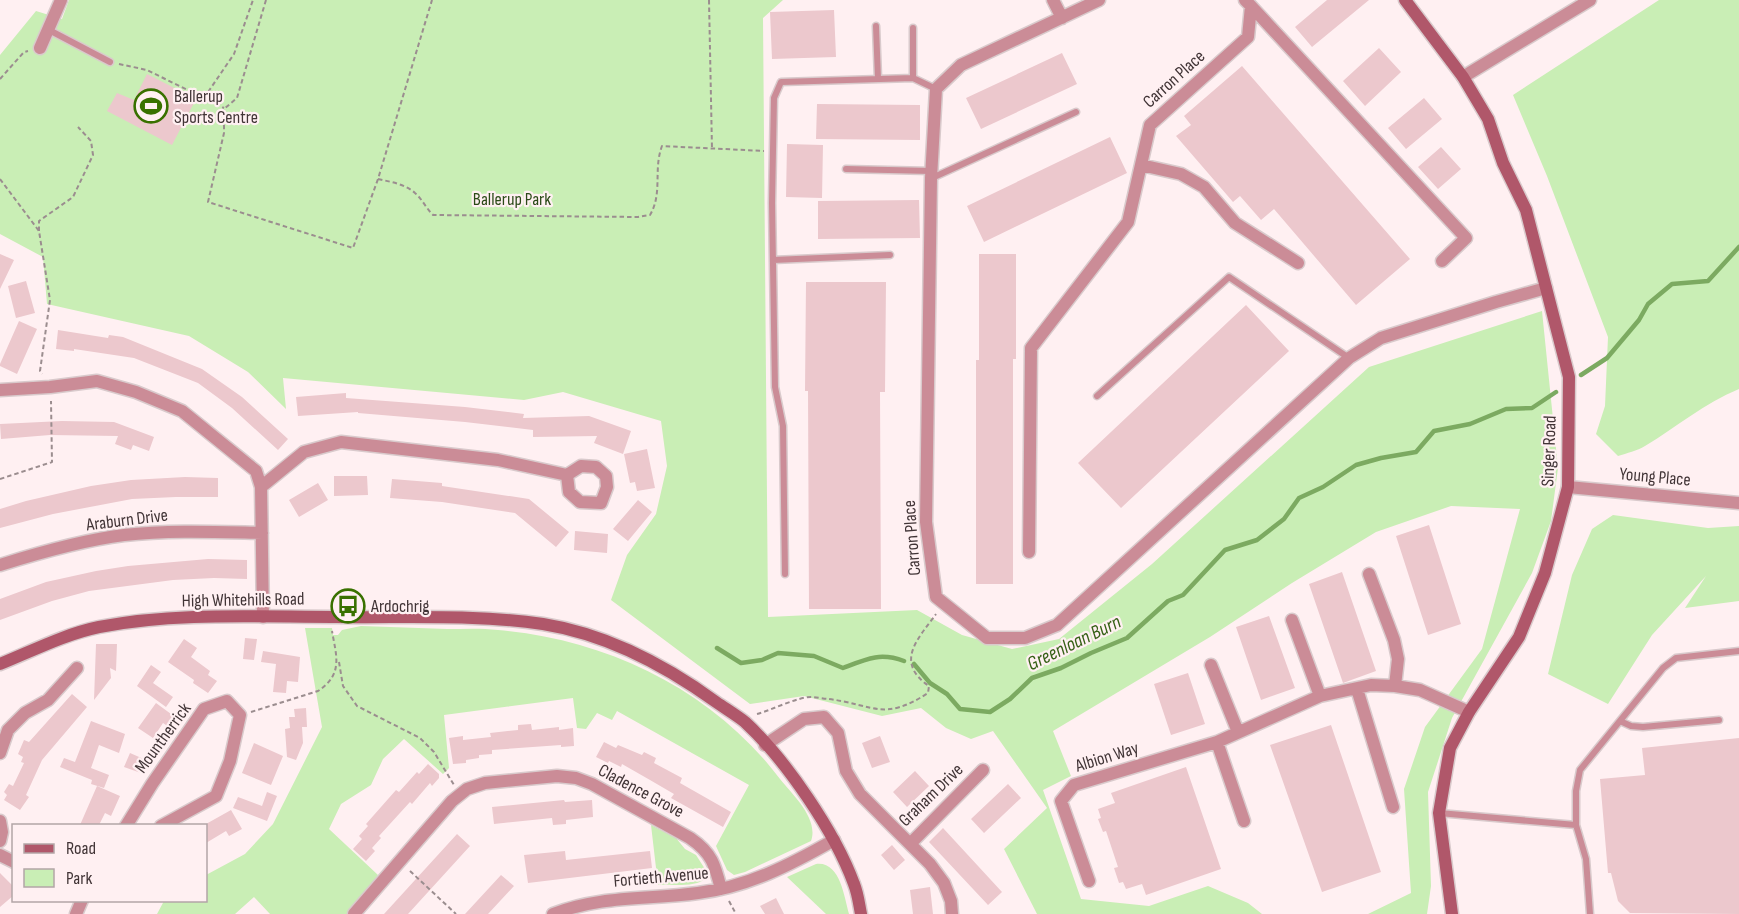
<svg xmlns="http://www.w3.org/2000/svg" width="1739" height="914" font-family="'Sofia Sans Condensed',sans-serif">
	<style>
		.green { fill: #c9eeb5 }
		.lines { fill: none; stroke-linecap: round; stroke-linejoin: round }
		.stream { stroke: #7caa61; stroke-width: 4.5 }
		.building { fill: #ecc8cd }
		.lane-casing { stroke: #d9cacc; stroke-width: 9 }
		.street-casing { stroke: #d9cacc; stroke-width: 15 }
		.secondary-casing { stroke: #d9cacc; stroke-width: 15 }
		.path { stroke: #9b8d8f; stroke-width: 2; stroke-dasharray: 4.5 3; stroke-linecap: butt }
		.lane { stroke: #cb8c97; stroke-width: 6 }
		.street { stroke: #cb8c97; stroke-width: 12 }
		.secondary { stroke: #b0576a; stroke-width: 12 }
		.labels { text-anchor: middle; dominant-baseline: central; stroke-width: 4.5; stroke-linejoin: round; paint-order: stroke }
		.street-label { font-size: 18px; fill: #413436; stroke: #fff0f2 }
		.poi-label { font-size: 18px; fill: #413436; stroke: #fff0f2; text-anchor: start }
		.park-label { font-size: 18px; fill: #2c4b18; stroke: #fff0f2 }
		.water-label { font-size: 20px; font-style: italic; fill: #366116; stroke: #fff0f2 }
	</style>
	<rect width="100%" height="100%" fill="#fff0f2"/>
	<path class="green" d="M69,0H783L763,18L768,617L917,610L962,635L1012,649L1059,639L1152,564L1369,367L1542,311L1558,468L1551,521L1532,573L1452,718L1428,792L1431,886L1427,914H1368L1411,893L1404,789L1425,727L1482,649L1520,509L1451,506L1376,532L1292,583L1210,637L1053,731L1071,776L1043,790L1081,899L1149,906L1208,886L1248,903L1262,914H1037L1004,849L1047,808L993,731L971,739L946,728L921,708L882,716L804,696L750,704L611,600L627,555L656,514L667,466L661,421L563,392L524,400L283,378L286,409L248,372L189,336L47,304L43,257L0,234V55L36,11L62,19Z
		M1659,0H1739V389C1704,403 1677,427 1645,446C1637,451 1627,453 1618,456L1596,434L1605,406L1608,337L1547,176L1513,95Z
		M1613,515L1708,528L1739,526V601L1685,608L1706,576L1652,635L1608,704L1548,674L1572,575L1592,529Z
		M361,626C390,627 419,628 447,629C464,629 481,628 498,630C607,639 713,690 780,779C793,795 819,819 811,841L745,872L734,875L727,870L716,846L749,785L617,711L612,720L597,713L586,729L577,728L573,698L444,715L449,768L443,774L404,739L383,759L371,785L341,804L329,829L378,875L349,914H270L254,897L235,914H157L164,901L206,900V875L245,854L273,824L322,727L305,628H332L333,635H338L342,630Z
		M651,825L676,838L685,849L696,855L705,869L706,878C696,888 671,884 658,885Z
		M816,864C840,861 844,896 849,914H826L787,877Z"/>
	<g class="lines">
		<path class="stream" d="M1581,375L1607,358L1639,320L1648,304L1672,284L1708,281L1739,247
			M717,648L741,663L762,660L778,653L814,656L843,668C866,659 880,652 904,661
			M914,664L930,683L947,694L960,709L990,712L1010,699L1032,678L1061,668L1091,653L1127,638L1168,601L1183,595L1225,550L1257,540L1284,519L1299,498L1323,487L1356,465L1381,458L1416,452L1434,431L1470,424L1506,409L1532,408L1556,392"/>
	</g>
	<path class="building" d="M1327,0H1369L1312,47L1295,27Z
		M834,10L836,57L772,59L770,12Z
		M1379,48L1401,72L1365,106L1343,81Z
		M1062,53L1077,84L981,129L966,98Z
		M1242,66L1410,259L1356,305L1274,209L1261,220L1240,196L1233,202L1176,136L1191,125L1184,116Z
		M147,74L196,99L172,145L107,111L117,93L134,100Z
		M1424,98L1442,119L1406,149L1388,128Z
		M817,104L920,105V140L816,139Z
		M1110,137L1127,173L984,242L967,206Z
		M787,144L823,145L822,198L786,197Z
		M1441,147L1461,169L1438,189L1418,167Z
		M919,200L920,238L818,239V201Z
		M0,254L14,260L0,289Z
		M979,254H1016V359H1013V584H976V360H979Z
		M26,281L35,313L16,318L8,286Z
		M806,282H886L885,392H880L881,609H809L808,391H805Z
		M1246,305L1289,351L1121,508L1078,463Z
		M19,321L37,329L17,374L0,366V364Z
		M58,330L108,338L109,335L123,337L202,369L242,397L288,439L278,450L232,408L198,383L134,358L74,349V351L56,349Z
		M346,393V398L465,407L524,414L523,418L589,416L631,431L623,454L594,443L597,436L533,437V430L465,422L358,413V412L298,416L296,397Z
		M62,421L114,422L154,437L149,451L133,445L131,450L115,444L118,436L50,435L1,439L0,424Z
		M647,449L655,488L637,491L635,482L630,483L624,454Z
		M334,476H367L368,495L334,496Z
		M185,477L218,478V497H176L132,499L53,514L0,528V509L26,501L91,486L131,480Z
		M392,479L442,483V486L529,499L569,532L556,547L515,513L442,502L390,498Z
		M318,483L328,500L299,517L289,500Z
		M638,500L652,512L628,541L613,529Z
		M1429,525L1461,624L1428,635L1396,536Z
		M575,531L608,534L607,553L574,550Z
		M208,559L247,560V579L214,578L173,580L89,591L52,601L0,620V599L46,582L96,571L128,566Z
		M1342,572L1376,671L1343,683L1309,584Z
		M1269,616L1295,688L1261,700L1236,627Z
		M245,638L257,639L254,660L243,659Z
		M184,639L197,648L191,657L210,671L208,675L217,681L208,693L193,683L194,680L168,662Z
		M96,644H117L116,671L110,668L111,678L94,700Z
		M263,651L300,657L298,682L287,681L286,693L273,692L276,664L261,662Z
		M151,665L161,672L153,683L173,697L166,707L137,686Z
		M1188,673L1205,724L1171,735L1154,684Z
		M72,694L87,707L42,760L26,795L29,797L20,810L4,800L7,795L4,792L9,784L13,786L24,763L21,762L23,757L18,754L24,740L29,742Z
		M156,703L182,722L175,731L163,723L153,738L138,728Z
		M306,708L307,727H302L303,743L296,760L287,757L285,729L290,728L289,717H295L294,709Z
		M91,721L125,734L119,753L99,745L91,768L109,775L104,788L91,784L92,780L60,767L64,758L75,762Z
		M531,724L532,730L559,727V730L573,728L574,746L561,747V745L492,750V754L479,755V758L466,760V763L453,764L449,738L463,736V740L491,737L490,733L518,730V725Z
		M1331,725L1381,872L1322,892L1270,745Z
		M880,736L890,762L872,768L862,743Z
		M1739,738V914L1630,913L1618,901L1611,873H1608L1600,779L1645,775L1642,748Z
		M604,742L616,748L618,745L642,755L644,752L656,758L654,763L682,778L680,783L731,812L723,827L671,798L674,794L650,780L622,764L621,767L609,761L608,763L596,757Z
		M254,743L283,756L271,785L242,773Z
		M130,753L146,760L141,773L124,767Z
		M428,764L439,774V778L432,786L430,783L412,804L410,802L379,836L381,838L372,848L375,851L366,861L353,849L362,839L359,836L368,826L366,824L396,790L399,792L417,772L419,774Z
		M1186,767L1221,869L1146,895L1142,884L1126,889L1123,882L1119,883L1114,868L1118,867L1106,831L1103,832L1098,819L1101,818L1098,809L1115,803L1111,793Z
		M915,771L929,786L907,807L893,792Z
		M1008,784L1021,798L984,833L971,819Z
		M97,786L120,796L111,816L105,813L99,825H80Z
		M267,792L277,796L267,821L233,808L238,797L262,806Z
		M564,800L565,802L592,800L593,817L566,820V824L553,825L552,818L494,824L492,807Z
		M231,810L242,829L229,836L226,831L206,843V824Z
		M943,828L1002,892L988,905L929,842Z
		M457,834L470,846L408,914H384Z
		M892,845L905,860L894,870L881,855Z
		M565,851L566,860L650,851L652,868L528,883L524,855Z
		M0,873L14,887V895L0,907Z
		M501,875L514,886L488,914H465Z
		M930,887L933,914H913L910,890Z
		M776,898L784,914H765L760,906Z"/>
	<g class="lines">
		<g class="lane-casing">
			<path id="lane" d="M876,26L878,79
				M49,30L110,62
				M913,78V28
				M846,169L931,171
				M932,178L1076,112
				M773,260L890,255
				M1097,396L1229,277L1349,358
				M785,574L783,426L775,387L772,203L774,98L781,82L913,78L936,89
				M1620,721L1631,726L1643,727L1719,720
				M1439,813L1576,825L1586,859L1590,914
				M1576,825V791L1580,770L1663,668L1676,658L1739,651"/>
		</g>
		<g class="street-casing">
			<path id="street" d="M1053,0L1062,18
				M1099,0L961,65L936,89L931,178L926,522L936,597L987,638H1025L1057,625L1349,358L1381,338L1496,302L1546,288
				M1251,6L1466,238L1442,261
				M40,48L61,0
				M1463,77L1590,0
				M1141,165L1181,174L1204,187L1235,223L1298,263
				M0,390L50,387L97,381L136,392L182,411L256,471L261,487L263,617
				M581,466L596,467L606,476L607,487L601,503L580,502L569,492L567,475Z
				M261,487L304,452L341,442L498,460L567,475
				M1568,487L1739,503
				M1029,552L1031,348L1128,222L1150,125L1248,37L1251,6L1245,0
				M0,565C38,553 84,540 124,535C170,530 216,532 262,533
				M1369,574L1394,640L1398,659L1395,686
				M1292,620L1320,696
				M1211,665L1238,732
				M1357,689L1393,807
				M1217,742L1244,821
				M765,745L804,719L824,717L838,733L846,771L860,794L930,864L944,883L951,901L952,914
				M0,753L8,730L25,713L48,700L77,668
				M0,821L2,832L0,841
				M126,826L152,784L204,709L227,701L240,715L230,761L216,796L161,826
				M910,844L983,770
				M0,855L14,862
				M1089,881L1061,801L1074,785L1217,742L1320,696L1371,685L1395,686L1420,690L1469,712
				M76,914L82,900
				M354,914L452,801L467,789L485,783L557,776L576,778L592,784L690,838C712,853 715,865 721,889
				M553,914C602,895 648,900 698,893C748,887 792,864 834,840"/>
		</g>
		<g class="secondary-casing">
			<path id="secondary" d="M1405,0L1463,77L1488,119L1503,163L1526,210L1569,377L1568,487L1545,573L1519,637L1469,712L1450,748L1439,813L1452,914
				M0,664C32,651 65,634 99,627C176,612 259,617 336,617C405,618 475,614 543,624C606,634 665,665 716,702C726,709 736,715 745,722C786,760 835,832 854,884C858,894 859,904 861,914"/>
		</g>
		<path class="path" d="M266,0L237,98L224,109V133L208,202L353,248L378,179L432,0
			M709,0L712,149
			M119,64L147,70L224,108
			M0,79L24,52L28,51
			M204,98L234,54L253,0
			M0,179L39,231L50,300L40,371L42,374
			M378,179C391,182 405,184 415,193C422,199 426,208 433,215L638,217L650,215C663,193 653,170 662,146L764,151
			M39,231V221L73,197L93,155L91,141L78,127
			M0,479L52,462L51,401
			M339,662L343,686L357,706L420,738L434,752L454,785
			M251,712L318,691C344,674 336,655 332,631
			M757,714C772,710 797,697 811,697C817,697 824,699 829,699C875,705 883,722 928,693L929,686C894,662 918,639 936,614
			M410,871L456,914
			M729,901L736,914"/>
		<use href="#lane" class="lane"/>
		<use href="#street" class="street"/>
		<use href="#secondary" class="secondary"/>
	</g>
	<defs>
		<g id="stadium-ring" transform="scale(1.725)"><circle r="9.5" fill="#fff0f2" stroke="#397100" stroke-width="1.5"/><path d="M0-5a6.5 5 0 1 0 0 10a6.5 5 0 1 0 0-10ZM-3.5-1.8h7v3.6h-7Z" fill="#397100"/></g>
		<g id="bus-ring" transform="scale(1.725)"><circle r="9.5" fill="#fff0f2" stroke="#397100" stroke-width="1.5"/><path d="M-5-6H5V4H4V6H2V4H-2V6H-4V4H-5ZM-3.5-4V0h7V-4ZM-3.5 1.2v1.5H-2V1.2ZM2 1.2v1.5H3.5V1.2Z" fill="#397100"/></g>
	</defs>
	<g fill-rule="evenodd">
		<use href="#stadium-ring" x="151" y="106"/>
		<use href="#bus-ring" x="348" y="606"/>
	</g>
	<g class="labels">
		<g class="street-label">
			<text transform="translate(1174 79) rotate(-42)">Carron Place</text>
			<text transform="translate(1549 451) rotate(-88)">Singer Road</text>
			<text transform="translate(1655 477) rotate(5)">Young Place</text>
			<text transform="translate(127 520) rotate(-7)">Araburn Drive</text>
			<text transform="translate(912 538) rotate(-94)">Carron Place</text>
			<text transform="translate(243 600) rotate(-1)">High Whitehills Road</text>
			<text transform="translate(163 738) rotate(-54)">Mountherrick</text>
			<text transform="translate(1107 757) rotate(-17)">Albion Way</text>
			<text transform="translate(641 791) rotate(28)">Cladence Grove</text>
			<text transform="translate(931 795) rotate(-44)">Graham Drive</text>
			<text transform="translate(661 877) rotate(-5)">Fortieth Avenue</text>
		</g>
		<g class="poi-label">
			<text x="174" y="96">Ballerup<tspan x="174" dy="21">Sports Centre</tspan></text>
			<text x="371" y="606">Ardochrig</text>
		</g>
		<g class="park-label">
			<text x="512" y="199">Ballerup Park</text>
		</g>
		<g class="water-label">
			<text transform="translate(1074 643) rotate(-26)">Greenloan Burn</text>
		</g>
	</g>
	<rect x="12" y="824" width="195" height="78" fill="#fff0f2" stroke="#b3a5a7" stroke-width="1.5"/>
	<rect x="24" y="844" width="30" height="9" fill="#b0576a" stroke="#b3a5a7" stroke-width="1.5"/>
	<text x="66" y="854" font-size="18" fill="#413436">Road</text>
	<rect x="24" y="869" width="30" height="18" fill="#c9eeb5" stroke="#b3a5a7" stroke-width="1.5"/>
	<text x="66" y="884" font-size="18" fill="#413436">Park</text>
</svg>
